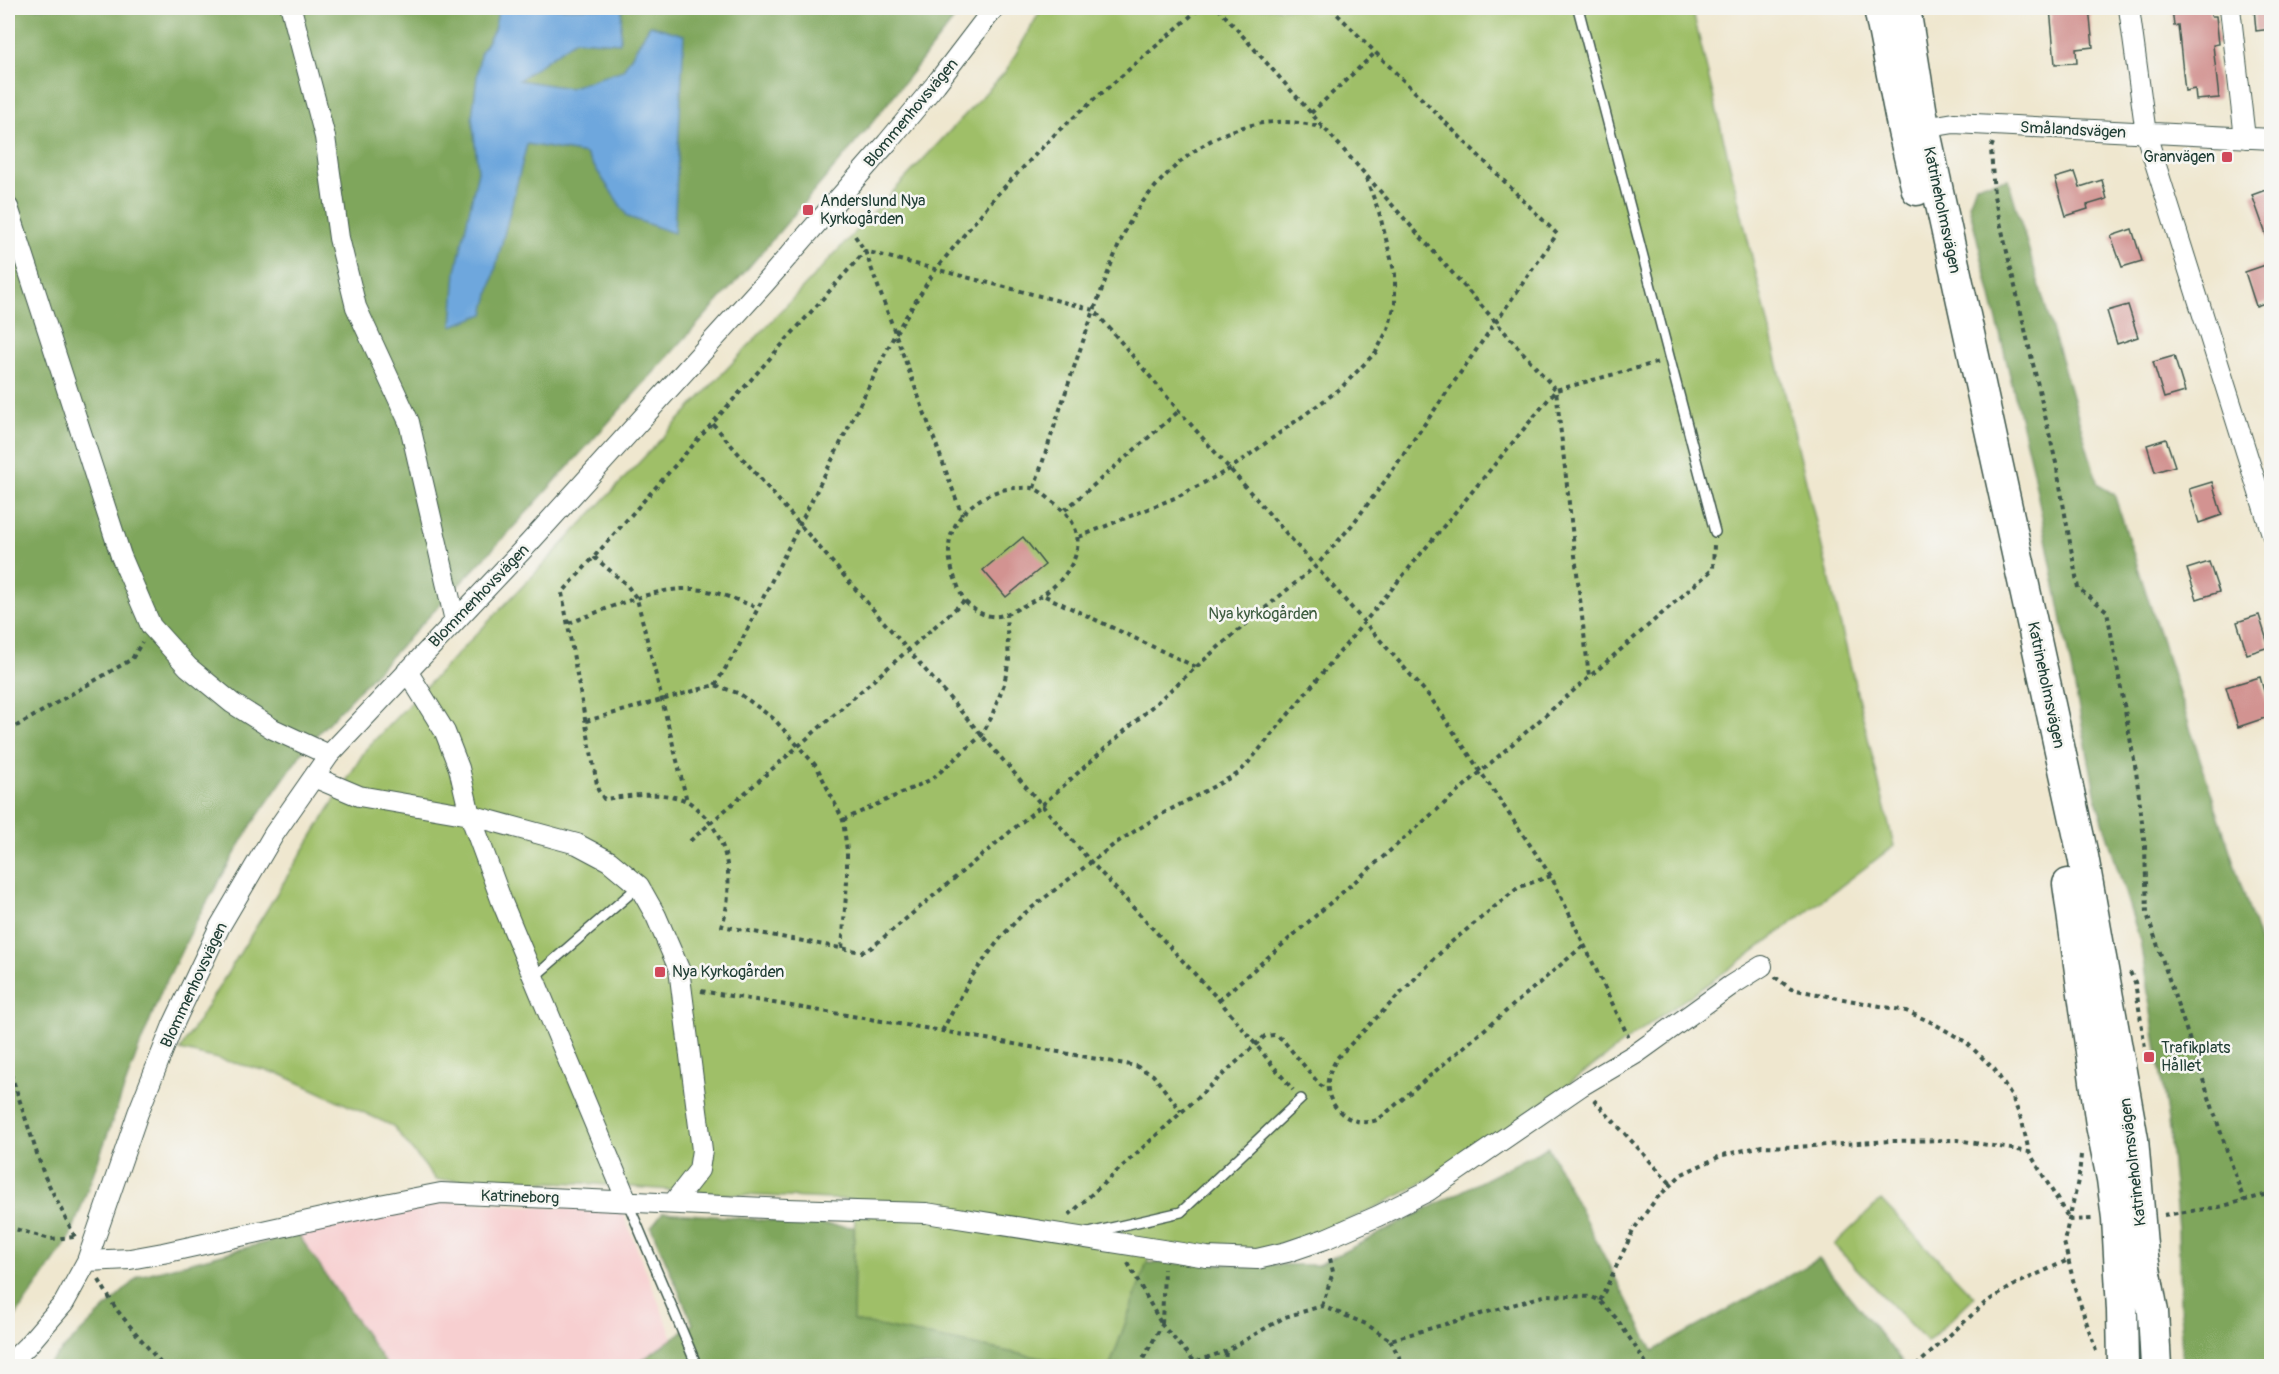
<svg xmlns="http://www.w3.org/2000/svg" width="2279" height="1374" font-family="Pangolin,sans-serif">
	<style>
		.built { fill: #f7cfd0 }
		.green { fill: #9fbf67; stroke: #5f7e4e; stroke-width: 1.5 }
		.forest { fill: #7fa65c; stroke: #4f7248; stroke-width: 1.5 }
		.water { fill: #6ea7dd; stroke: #467288; stroke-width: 1.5 }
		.building { fill: #d29391 }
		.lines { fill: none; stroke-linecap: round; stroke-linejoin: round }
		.service-casing { stroke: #3e564b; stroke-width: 12 }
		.minor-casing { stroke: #3e564b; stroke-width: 22 }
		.primary-casing { stroke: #3e564b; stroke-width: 33 }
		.path { stroke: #3e564b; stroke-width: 4; stroke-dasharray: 4.5 4.5; stroke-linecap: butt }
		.service { stroke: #fff; stroke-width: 9 }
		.minor { stroke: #fff; stroke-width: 20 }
		.primary { stroke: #fff; stroke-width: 30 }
		.poi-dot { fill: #d1495b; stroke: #f6f6f2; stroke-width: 2 }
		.labels { text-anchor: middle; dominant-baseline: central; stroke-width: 5; stroke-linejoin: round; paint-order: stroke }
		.street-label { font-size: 16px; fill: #1f3d34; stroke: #f6f6f2 }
		.poi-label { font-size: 16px; fill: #1f3d34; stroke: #f6f6f2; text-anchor: start }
		.park-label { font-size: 16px; fill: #3f5e41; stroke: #f6f6f2 }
	</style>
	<rect width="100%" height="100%" fill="#f6f6f2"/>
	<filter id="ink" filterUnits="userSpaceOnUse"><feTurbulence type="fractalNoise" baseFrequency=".0167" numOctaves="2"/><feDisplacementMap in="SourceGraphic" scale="12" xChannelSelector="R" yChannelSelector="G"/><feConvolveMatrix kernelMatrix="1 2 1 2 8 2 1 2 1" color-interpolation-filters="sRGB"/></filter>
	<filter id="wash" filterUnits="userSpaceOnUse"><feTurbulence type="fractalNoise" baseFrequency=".008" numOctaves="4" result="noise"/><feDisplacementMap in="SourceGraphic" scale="24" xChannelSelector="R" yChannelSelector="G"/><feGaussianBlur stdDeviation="1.35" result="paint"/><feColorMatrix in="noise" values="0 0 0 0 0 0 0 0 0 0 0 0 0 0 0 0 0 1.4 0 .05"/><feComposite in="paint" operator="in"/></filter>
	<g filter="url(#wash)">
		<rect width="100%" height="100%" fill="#efe7cf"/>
		<path class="built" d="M444,1201L622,1211L673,1338L634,1366H387L298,1234Z"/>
		<path class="green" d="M1042,8H1692L1894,846C1838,888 1783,931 1726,971C1699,991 1671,1008 1644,1028C1533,1110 1414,1207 1279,1245C1238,1257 1194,1247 1153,1243L1147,1263L1110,1366H1081L853,1321L855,1200L719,1194L583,1183L436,1180L393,1126L280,1074L180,1050L366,749L544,564L1006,71Z
			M1881,1200L1974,1297L1927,1342L1834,1245Z"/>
		<path class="forest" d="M8,8H963L864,133L743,274L509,532L308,744L252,824L200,914L161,992L137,1053L70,1238L8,1327Z
			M2008,179L2098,485L2114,494L2271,977V1366H2182L2178,1230L2168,1121L2140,941L2097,802L2033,471L1969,205L1976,185Z
			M1548,1147L1653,1351L1819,1259L1906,1366H1110L1147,1263L1318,1265Z
			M663,1212L854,1227L853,1321L1081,1366H634L693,1324L651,1227Z
			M298,1234L387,1366H46L139,1276Z"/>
		<path class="water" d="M499,8H622L620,43L575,40L519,80L569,88L623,70L650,25L684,35L674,233L628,217L586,154L527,144L484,314L452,326L456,271L478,171L472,117L480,54L494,30Z"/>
		<g id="blocks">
			<path class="building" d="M2050,8H2089L2093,47L2076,49L2077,63L2055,64Z
				M2172,8H2210L2211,16H2216L2219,44L2213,45L2219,98L2196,100L2195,89L2185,91L2178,25L2174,26Z
				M2254,8H2271V29L2256,31Z
				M2075,172L2080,187L2102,180L2107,199L2087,205L2088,209L2066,216L2055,178Z
				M2271,188V243H2269L2252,195Z
				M2132,229L2142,261L2122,267L2111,236Z
				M2271,263V301L2256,306L2245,272Z
				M2128,305L2138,337L2117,344L2107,311Z
				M2174,356L2185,392L2164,398L2153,362Z
				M2166,439L2175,466L2155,472L2147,445Z
				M2212,482L2222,515L2199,523L2189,489Z
				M1023,537L1045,565L1006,597L983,570Z
				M2209,562L2219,592L2197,599L2187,569Z
				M2259,615L2269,647L2247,654L2237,622Z
				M2260,677L2271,716L2238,727L2226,687Z"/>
		</g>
	</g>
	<g filter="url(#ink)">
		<use href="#blocks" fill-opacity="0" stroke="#3e564b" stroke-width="1.5"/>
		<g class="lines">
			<g class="service-casing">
				<path id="service" d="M1578,8L1715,532
					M533,978L639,886
					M627,1201L697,1366
					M1089,1233L1181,1212L1301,1099"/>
			</g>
			<g class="minor-casing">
				<path id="minor" d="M291,8L325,137L339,238L356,307L409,422L455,621
					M2129,8L2146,134L2272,534
					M2230,8L2245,138
					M1912,130L1954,123L2272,139
					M8,207L121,556L151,626L188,667L232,703L273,729L329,755
					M407,671L445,732L459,768L470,815L502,902L627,1201
					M314,777L359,796L470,815L577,844L609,861L639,886L656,916L679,969L702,1150L699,1170L673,1203
					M87,1261L130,1259L163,1253L385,1204L441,1193L787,1209L926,1213L1207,1257L1257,1259L1287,1252L1325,1239L1378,1216L1428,1191L1581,1086L1637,1053L1730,986L1762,966
					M8,1365L27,1346L64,1303L87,1261L138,1113L173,1025L220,926L274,834L329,755L530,542L764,284L887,143L936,84L994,8"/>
			</g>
			<g class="primary-casing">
				<path id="primary" d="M1879,8L1903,131L1917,190
					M1905,8L1924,127L2083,856L2133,1139L2143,1257L2153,1312L2156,1366
					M2068,884L2101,1125L2112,1179L2117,1218L2122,1310L2123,1366"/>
			</g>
			<path class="path" d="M1218,8L1556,390L1589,677
				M1331,8L1557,234L1385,481L1352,525L1317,565L1222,644L1042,805L871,948L862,952L722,926C734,888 731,837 698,810C695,807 691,803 687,801C662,790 630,796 604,799L598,790L562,593L865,251L1094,310L1179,411L1430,697L1551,876L1628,1036
				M1311,113L1376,52
				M1993,143L1991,148L1994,196L2056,463L2078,588L2107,611L2136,771L2145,847L2147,914L2244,1201
				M855,236L865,251L962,515
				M713,424L1091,862L1219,1000L1293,1090
				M1034,488C1056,422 1077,355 1102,289C1113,259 1125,224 1145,199C1190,142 1250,107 1323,128
				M1065,510L1179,411
				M1079,537L1177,497L1230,469L1340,389L1376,352L1388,329L1395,304V274L1379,212L1366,178
				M594,557L626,584L637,599L687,801
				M1045,596L1196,667
				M569,623C605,610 653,587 692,589C715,590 737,600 758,608
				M715,685L738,648L895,334L936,269L995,197L1058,131L1200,8
				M586,721L715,685L740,694L774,719L817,767L843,820L847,851V881L842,949
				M8,731L132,659L142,642
				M843,820L932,779L982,735L991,718L1004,684L1009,660L1006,615
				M690,841L964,601C957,584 949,567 949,549C949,515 986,488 1017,488C1022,488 1030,487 1035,489C1041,491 1048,498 1053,502C1103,538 1068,585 1025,605C1015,610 1003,618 991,616C979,615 973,608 964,601
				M1551,876L1519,887L1449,944L1337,1058C1332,1068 1326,1078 1328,1090C1332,1114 1358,1129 1379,1119L1584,945
				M2130,972L2135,982L2147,1061
				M1775,977L1791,989L1906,1011L1933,1023L1966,1042L1995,1070L2012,1097L2022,1121L2029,1152L2069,1219
				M701,991L942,1031L1136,1066L1153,1075L1181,1111
				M1219,1000L1713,569L1714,544
				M942,1031L972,976L1002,936L1021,916L1116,843L1162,814L1239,773L1249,762L1556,390L1659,362
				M8,1065L44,1175L75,1237
				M1594,1100L1671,1184
				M2081,1155L2079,1176L2064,1242L2075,1288L2097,1354
				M1069,1215L1265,1036L1274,1035L1282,1039L1320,1085L1328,1090
				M2164,1215L2219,1207L2272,1193
				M2069,1220L2093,1219
				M8,1227L50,1239L74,1237
				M1128,1263L1162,1325L1164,1269
				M99,1280L116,1309L163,1366
				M1600,1301L1634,1229L1656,1199L1682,1174L1723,1155L1762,1146L1796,1147L1890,1141L1958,1140L2029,1152
				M1322,1306L1333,1272L1330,1258
				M1390,1340L1404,1366
				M1139,1366L1162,1325L1195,1362L1226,1351L1285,1317L1322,1306L1366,1324L1390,1340L1547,1295L1592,1297L1600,1301L1617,1319L1648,1366
				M1225,1366L1226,1351
				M1916,1366L1986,1302L2016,1284L2068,1260"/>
			<use href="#service" class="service"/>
			<use href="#minor" class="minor"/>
			<use href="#primary" class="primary"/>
		</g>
	</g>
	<g class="poi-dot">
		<rect x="2221" y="151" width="12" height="12" rx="3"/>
		<rect x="802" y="204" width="12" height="12" rx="3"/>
		<rect x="654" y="966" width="12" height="12" rx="3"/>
		<rect x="2143" y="1051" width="12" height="12" rx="3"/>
	</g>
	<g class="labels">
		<g class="street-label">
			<text transform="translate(911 113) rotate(-50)">Blommenhovsvägen</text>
			<text transform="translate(2073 130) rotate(3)">Smålandsvägen</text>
			<text transform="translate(1942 210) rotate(78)">Katrineholmsvägen</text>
			<text transform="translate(479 596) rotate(-46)">Blommenhovsvägen</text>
			<text transform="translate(2046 685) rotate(78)">Katrineholmsvägen</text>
			<text transform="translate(194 985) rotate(-65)">Blommenhovsvägen</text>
			<text transform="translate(2133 1162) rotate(-97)">Katrineholmsvägen</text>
			<text transform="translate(520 1197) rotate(2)">Katrineborg</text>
		</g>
		<g class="poi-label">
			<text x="2215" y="157" text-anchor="end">Granvägen</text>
			<text x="820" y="201">Anderslund Nya<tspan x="820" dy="18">Kyrkogården</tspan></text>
			<text x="672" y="972">Nya Kyrkogården</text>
			<text x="2161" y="1048">Trafikplats<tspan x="2161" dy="18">Hållet</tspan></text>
		</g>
		<g class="park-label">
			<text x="1263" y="614">Nya kyrkogården</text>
		</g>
	</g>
	<rect width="2279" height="1374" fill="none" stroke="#f6f6f2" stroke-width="30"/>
</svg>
